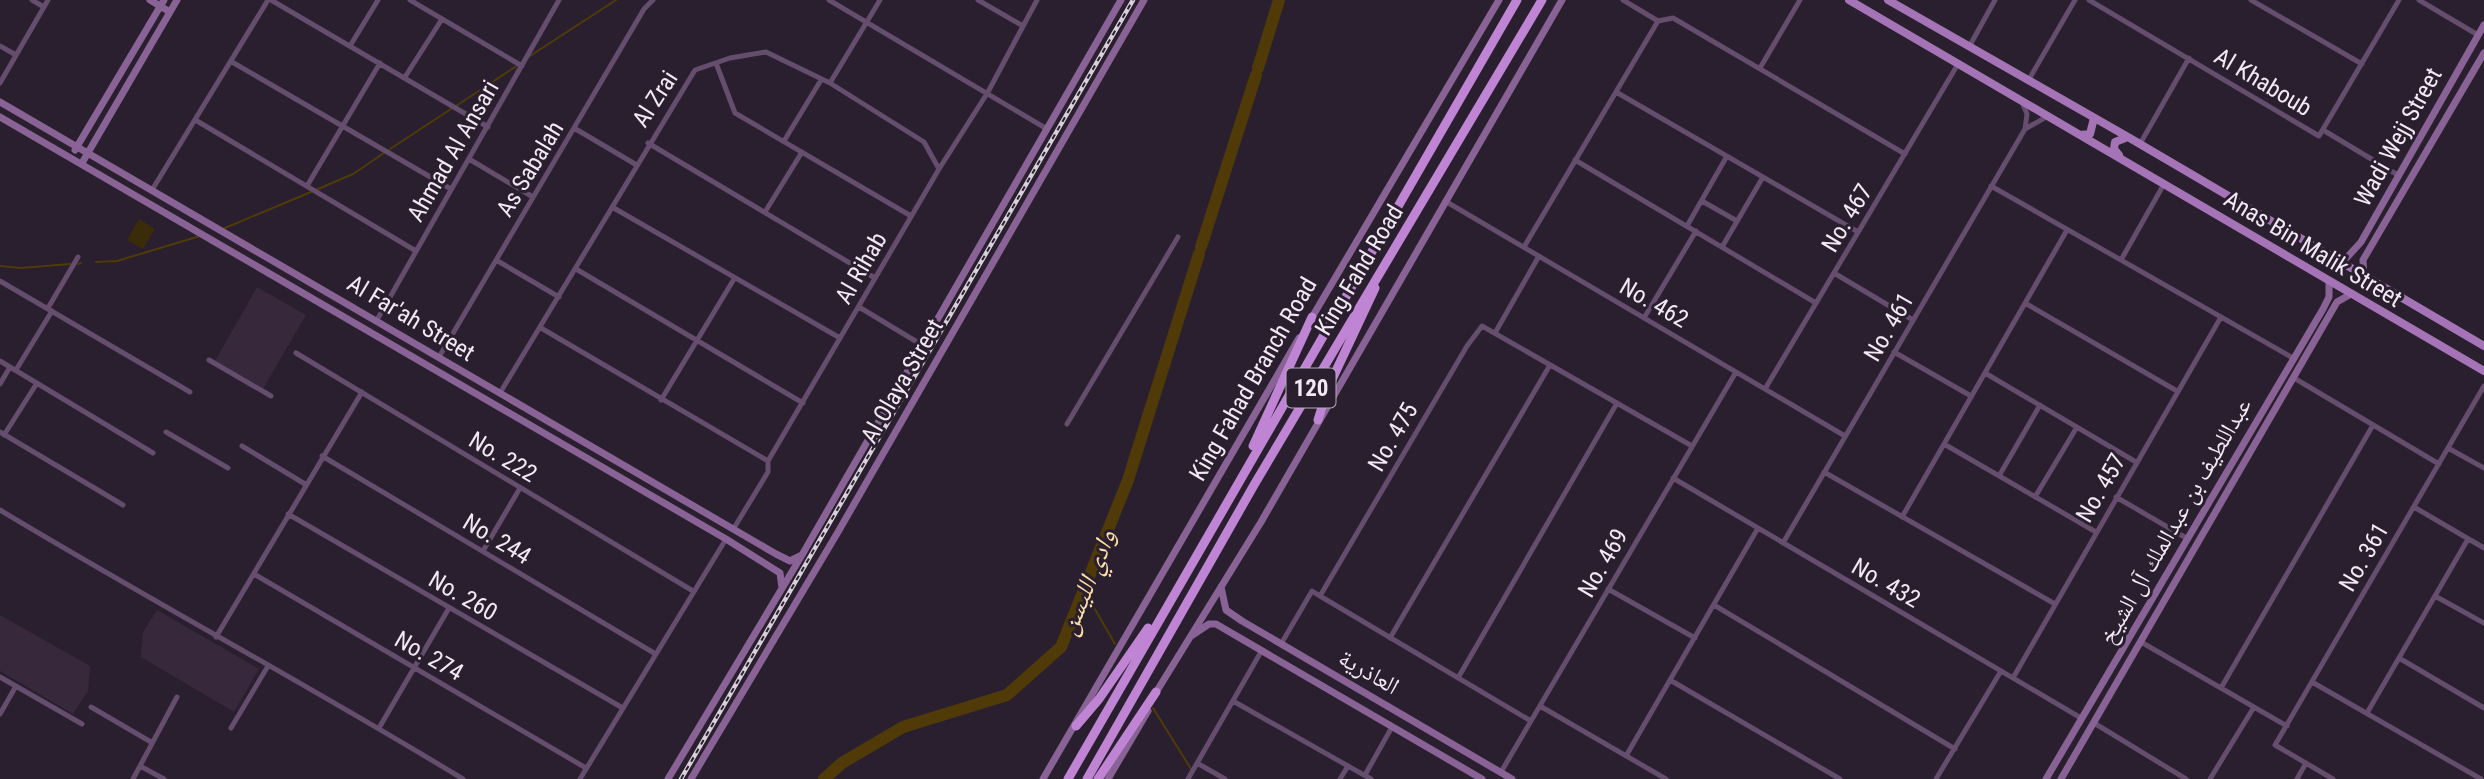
<svg xmlns="http://www.w3.org/2000/svg" width="2484" height="779" font-family="'Roboto Condensed','Noto Naskh Arabic',sans-serif">
	<style>
		.built { fill: #37283c }
		.green { fill: #3a2b09 }
		.lines { fill: none; stroke-linecap: round; stroke-linejoin: round }
		.stream { stroke: #503a08; stroke-width: 2 }
		.river { stroke: #503a08; stroke-width: 12 }
		.street { stroke: #654d6d; stroke-width: 5 }
		.secondary { stroke: #896396; stroke-width: 7 }
		.primary { stroke: #a574b6; stroke-width: 8 }
		.highway { stroke: #bf84d4; stroke-width: 9 }
		.rail-casing { stroke: #d8d0db; stroke-width: 4.5 }
		.rail { stroke: #2a1f2e; stroke-width: 2; stroke-dasharray: 5; stroke-linecap: butt }
		.labels { text-anchor: middle; dominant-baseline: central; stroke-width: 6; stroke-linejoin: round; paint-order: stroke }
		.shield { fill: #2a1f2e; stroke: #b5acb9; stroke-width: 2 }
		.shield-label { font-size: 23px; font-weight: bold; fill: #f1e9f4 }
		.street-label { font-size: 24px; fill: #f1e9f4; stroke: #2a1f2e }
		.water-label { font-size: 26px; font-style: italic; fill: #fcdea5; stroke: #2a1f2e }
	</style>
	<rect width="100%" height="100%" fill="#2a1f2e"/>
	<path class="built" d="M257,287L306,315L263,389L215,361Z
		M157,610L259,669L234,712L141,657L143,632Z
		M0,615L90,666L88,691L73,714L0,671Z"/>
	<path class="green" d="M139,219L155,229L143,249L127,240Z"/>
	<g class="lines">
		<path class="stream" d="M530,56L616,0
			M456,106L518,65
			M390,149L451,109
			M318,189L353,174L384,153
			M225,228L311,192
			M96,262L117,261L200,236
			M78,264L81,263
			M0,266L21,268L70,264
			M1084,590L1115,644
			M1153,708L1191,769"/>
		<path class="river" d="M1258,68L1279,0
			M1201,247L1256,75
			M824,779L842,763L903,727L1007,695L1061,647L1128,480L1199,254"/>
		<path class="street" d="M32,0L44,7
			M271,0L488,127
			M410,0L522,66
			M829,0L1047,129
			M978,0L1023,26
			M1623,0L1658,21L1673,18L1905,154
			M2089,0L2319,136L2399,0
			M2251,0L2362,64
			M2419,0L2478,35
			M0,46L16,55
			M350,46L378,0
			M1969,47L1995,0
			M232,62L451,189
			M716,63L735,113L911,216
			M1760,68L1800,0
			M405,77L442,19
			M2028,81L2075,0
			M0,83L48,0
			M830,83L880,0
			M1616,92L1858,232
			M197,121L416,251
			M574,128L635,164
			M2025,129L2048,116
			M2323,130L2398,175
			M784,141L821,80
			M648,143L875,278
			M2140,144L2189,58
			M469,159L533,197
			M1575,160L1816,303
			M307,186L380,63
			M1991,186L2293,358
			M152,190L268,0
			M1445,201L1845,436
			M1702,201L1737,221
			M612,207L840,338
			M765,212L802,152
			M1687,226L1727,156
			M1524,247L1658,21
			M1722,247L1763,177
			M496,260L559,297
			M2121,260L2164,184
			M576,269L803,403
			M1834,273L1913,320
			M0,281L190,392
			M2025,303L2177,391
			M859,307L922,345
			M48,308L78,257
			M1644,318L1696,231
			M377,320L559,0
			M541,328L768,461
			M1495,333L1539,256
			M1894,352L1971,396
			M296,353L693,591
			M439,357L644,9L653,0
			M209,360L271,396
			M0,361L153,453
			M16,370L52,311
			M1985,373L2136,462
			M2294,378L2439,464
			M0,384L10,367
			M1765,389L1958,64
			M500,393L695,70L730,58L766,52L830,83L924,142L939,169
			M661,400L734,279
			M1067,424L1178,237
			M0,432L123,505
			M166,432L228,468
			M4,435L37,383
			M1944,444L2096,532
			M242,446L305,484
			M2448,448L2484,468
			M322,456L654,653
			M1824,472L2055,604
			M1999,476L2040,405
			M1673,478L2081,718
			M2035,497L2077,427
			M2116,497L2188,539
			M2414,507L2484,548
			M0,510C153,602 310,686 463,779
			M288,514L621,707
			M1902,517L2067,230
			M734,528L768,472V461L939,169L988,92L1037,0
			M1783,543L2025,129L2027,114L2022,102
			M483,551L520,488
			M254,574L586,768
			M1608,589L1695,638
			M1320,596L1531,721
			M2435,596L2484,623
			M1714,605L1955,749
			M216,637L362,392
			M1390,638L1550,365
			M2141,642L2287,726
			M1281,644L1312,591L1320,596L1467,346L1482,326L1692,446
			M2399,658L2484,708
			M0,677L82,724
			M1458,678L1617,403
			M2013,678L2221,317
			M1670,680L1840,779
			M2312,682L2481,779
			M2221,688L2373,425
			M1233,701L1371,779
			M1540,706L1666,779
			M91,707L151,742
			M2367,713L2468,539
			M0,714L16,686
			M2094,723L2186,779
			M231,728L268,666
			M379,728L449,608
			M1626,756L1758,528
			M1197,763L1225,779
			M140,766L164,779
			M1501,772L1736,372
			M1365,775L1392,727
			M133,779L177,697
			M580,779L726,539
			M1188,779L1262,650
			M1340,779L1348,766
			M1936,779L2001,671
			M2210,779L2254,707
			M2297,779L2306,763
			M2333,779L2275,745L2484,386"/>
		<path class="secondary" d="M150,0L170,12
			M0,102L776,554L790,561L802,555
			M0,117L726,539L780,573L782,588
			M75,150L164,0
			M82,163L177,0
			M2341,264L2361,242L2484,25
			M2364,277L2363,260L2484,53
			M1311,319L1499,0
			M1221,587L1226,610L1242,621L1512,779
			M1191,636L1209,624H1216L1482,779
			M1155,694L1261,522L1562,0
			M668,779L802,555L1121,0
			M691,779L838,532L1144,0
			M1043,779L1299,338
			M1108,779L1148,711
			M2046,779L2323,309L2329,297V281
			M2061,779L2337,302L2351,294"/>
		<path class="primary" d="M1849,0L2080,135L2090,134L2094,118
			M1888,0L2128,137
			M2080,135L2484,371
			M2119,155L2114,149L2115,142L2128,137L2484,346"/>
		<path class="highway" d="M1318,420L1328,388L1375,288
			M1253,446L1312,317
			M1076,726L1099,699L1148,628
			M1068,779L1517,0
			M1087,779L1254,485L1542,0
			M1098,779L1156,692"/>
		<g class="rail-casing">
			<path id="rail" d="M681,779L1133,0"/>
		</g>
		<use href="#rail" class="rail"/>
	</g>
	<g class="labels">
		<rect class="shield" x="1286.5" y="368.5" width="49" height="39" rx="5"/>
		<g class="shield-label">
			<text x="1311" y="388">120</text>
		</g>
		<g class="street-label">
			<text transform="translate(2263 82) rotate(31)">Al Khaboub</text>
			<text transform="translate(655 99) rotate(-57)">Al Zrai</text>
			<text transform="translate(2398 137) rotate(-61)">Wadi Wejj Street</text>
			<text transform="translate(453 151) rotate(-60)">Ahmad Al Ansari</text>
			<text transform="translate(530 169) rotate(-59)">As Sabalah</text>
			<text transform="translate(1847 218) rotate(-59)">No. 467</text>
			<text transform="translate(2313 249) rotate(31)">Anas Bin Malik Street</text>
			<text transform="translate(861 268) rotate(-60)">Al Rihab</text>
			<text transform="translate(1359 270) rotate(-59)">King Fahd Road</text>
			<text transform="translate(1654 303) rotate(30)">No. 462</text>
			<text transform="translate(411 318) rotate(31)">Al Far'ah Street</text>
			<text transform="translate(1889 327) rotate(-60)">No. 461</text>
			<text transform="translate(1253 379) rotate(-60)">King Fahad Branch Road</text>
			<text transform="translate(902 381) rotate(-60)">Al Olaya Street</text>
			<text transform="translate(1393 437) rotate(-60)">No. 475</text>
			<text transform="translate(503 457) rotate(31)">No. 222</text>
			<text transform="translate(2101 488) rotate(-60)">No. 457</text>
			<text transform="translate(2175 521) rotate(-60)">عبداللطيف بن عبدالملك آل الشيخ</text>
			<text transform="translate(497 539) rotate(31)">No. 244</text>
			<text transform="translate(2364 557) rotate(-60)">No. 361</text>
			<text transform="translate(1603 563) rotate(-60)">No. 469</text>
			<text transform="translate(1886 583) rotate(30)">No. 432</text>
			<text transform="translate(463 596) rotate(30)">No. 260</text>
			<text transform="translate(429 656) rotate(30)">No. 274</text>
			<text transform="translate(1369 672) rotate(30)">العاذرية</text>
		</g>
		<g class="water-label">
			<text transform="translate(1087 582) rotate(-68)">وادي الليسن</text>
		</g>
	</g>
</svg>
